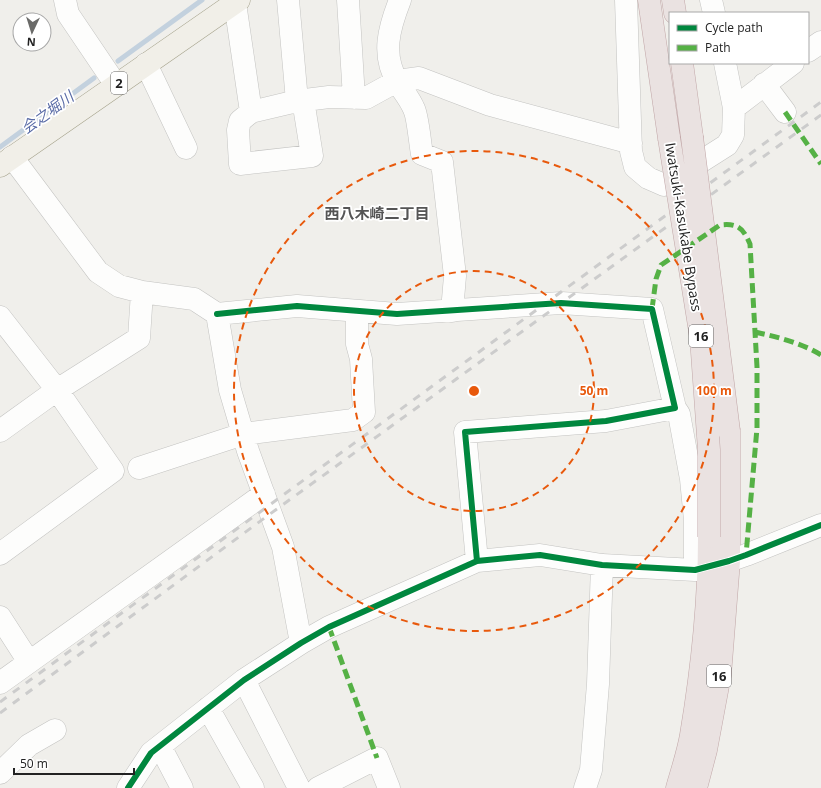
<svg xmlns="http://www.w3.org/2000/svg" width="821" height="788" font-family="'Open Sans','Noto Sans JP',sans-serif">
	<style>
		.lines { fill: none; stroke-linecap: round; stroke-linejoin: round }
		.stream { stroke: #c3d1de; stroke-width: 5 }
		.minor-casing { stroke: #c3c3c1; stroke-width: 23 }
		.major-casing { stroke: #a4a18a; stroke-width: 23 }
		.highway-casing { stroke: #c1a6a7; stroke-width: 23 }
		.minor { stroke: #fdfdfc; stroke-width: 22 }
		.major { stroke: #f1efe8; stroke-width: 22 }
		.highway { stroke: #eae2e1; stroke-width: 22 }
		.rail { stroke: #ccc; stroke-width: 3; stroke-dasharray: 8 8; stroke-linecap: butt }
		.highway-bridge-casing { stroke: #c1a6a7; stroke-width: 23; stroke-linecap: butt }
		.highway-bridge { stroke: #eae2e1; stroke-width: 22 }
		.quiet { stroke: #55b145; stroke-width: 5; stroke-dasharray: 10 5; stroke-linecap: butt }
		.cycleway-casing { stroke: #fff; stroke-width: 8 }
		.cycleway { stroke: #00873e; stroke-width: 6 }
		.ring { fill: none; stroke: #e8590c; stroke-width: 2; stroke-dasharray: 7 5 }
		.labels { text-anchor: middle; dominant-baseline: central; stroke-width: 3.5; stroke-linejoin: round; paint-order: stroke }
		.shield { fill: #fff; stroke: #646464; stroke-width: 1 }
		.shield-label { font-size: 13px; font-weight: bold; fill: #222 }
		.street-label { font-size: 14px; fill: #222; stroke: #fff }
		.water-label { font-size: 15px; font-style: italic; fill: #596ba6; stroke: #fff }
		.neighbourhood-label { font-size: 15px; font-weight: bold; fill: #555; stroke: #fff }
		.centre { fill: #e8590c; stroke: #fff; stroke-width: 2 }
		.ring-label { font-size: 12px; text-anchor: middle; font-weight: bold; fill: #e8590c; stroke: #fff; stroke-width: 3.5; stroke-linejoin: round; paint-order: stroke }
	</style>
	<rect width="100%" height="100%" fill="#f0efeb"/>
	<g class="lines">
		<path class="stream" d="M118,61L202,0
			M0,147L94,78"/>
		<g class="minor-casing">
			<path id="minor" d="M65,0L68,14L116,85
				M288,0L297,101L329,97L366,98L397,81L419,78L490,105L631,143
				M348,0L354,98
				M400,0C389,28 381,55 398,83C403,91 410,99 414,109C418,117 420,144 422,154L442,162L455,276L452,311
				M626,0L631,151L635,167L648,178L664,185L727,145L733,135L734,108
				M711,0L714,13
				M235,3L251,112
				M808,51L821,42
				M725,63L734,108L793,63
				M146,64L186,148
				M764,84L785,112
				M297,101L251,112L240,121L238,130L240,164L312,156L303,100
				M12,157L98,272L119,286L142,292L194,299L217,314L230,390L248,451L283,547L301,643
				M217,314L297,306L397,314L561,303L652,309L675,408L606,421L465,432L477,561
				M0,317L57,390L113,471L0,554
				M675,408L679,414L691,479L695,520V570
				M0,431L57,390L139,338L142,292
				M139,468L243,434L353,420L364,412L361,359L357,344V311
				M0,617L29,662
				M244,680L299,788
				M0,683L264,494
				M208,708L253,788
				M160,746L182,788
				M0,773L29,745L55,730
				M128,788L151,753L244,680L301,643L329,627L477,561L540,555L602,565L695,570L729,561L746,555L821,525
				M318,788L377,758L389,788
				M585,788L591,770L598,684L602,565"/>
		</g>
		<g class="major-casing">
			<path id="major" d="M0,166L239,0"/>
		</g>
		<g class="highway-casing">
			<path id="highway" d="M649,0L669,138
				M673,0L675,13
				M682,63L692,137
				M677,788C682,770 688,753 691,735C702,669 709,603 709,537
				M696,788L706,750L720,675L729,561V431"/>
		</g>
		<use href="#minor" class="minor"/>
		<use href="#major" class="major"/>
		<use href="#highway" class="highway"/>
		<path class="rail" d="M0,702L821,102
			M0,713L270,514L821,115"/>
		<g class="highway-bridge-casing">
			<path id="highway-bridge" d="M692,137L729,431
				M669,138L701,338L709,450V537"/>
		</g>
		<use href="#highway-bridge" class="highway-bridge"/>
		<path class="quiet" d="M785,112L821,164
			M652,309L656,279L661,265L720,225C738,223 743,228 750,244L757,367V428L746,555
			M755,332C777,337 802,343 821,355
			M329,627L377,758"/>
		<g class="cycleway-casing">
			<path id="cycleway" d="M217,314L297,306L397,314L561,303L652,309L675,408L606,421L465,432L477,561
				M128,788L151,753L244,680L301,643L329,627L477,561L540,555L602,565L695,570L729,561L746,555L821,525"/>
		</g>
		<use href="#cycleway" class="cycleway"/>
	</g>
	<g class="ring">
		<circle cx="474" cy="391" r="120"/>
		<circle cx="474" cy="391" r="240"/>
	</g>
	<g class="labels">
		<g class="shield">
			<rect x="111" y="72" width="16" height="22" rx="3"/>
			<rect x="689" y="325" width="24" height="22" rx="3"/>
			<rect x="707" y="665" width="24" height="22" rx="3"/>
		</g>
		<g class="shield-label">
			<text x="119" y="83">2</text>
			<text x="701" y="336">16</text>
			<text x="719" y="676">16</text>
		</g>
		<g class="street-label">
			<text transform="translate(684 227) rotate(81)">Iwatsuki-Kasukabe Bypass</text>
		</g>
		<g class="water-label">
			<text transform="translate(47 112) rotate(-36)">会之堀川</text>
		</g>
		<g class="neighbourhood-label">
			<text x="377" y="213">西八木崎二丁目</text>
		</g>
	</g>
	<circle cx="474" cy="391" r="6" class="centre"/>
	<g class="ring-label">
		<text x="594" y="395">50 m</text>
		<text x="714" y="395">100 m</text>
	</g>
	<rect x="669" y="12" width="140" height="52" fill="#ffffff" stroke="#a7a7a7"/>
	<rect x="677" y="25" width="20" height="6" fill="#00873e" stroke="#a7a7a7"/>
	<text x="705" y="32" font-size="12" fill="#222222">Cycle path</text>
	<rect x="677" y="45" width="20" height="6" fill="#55b145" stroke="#a7a7a7"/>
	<text x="705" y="52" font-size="12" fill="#222222">Path</text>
	<g transform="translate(32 32) rotate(184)"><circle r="19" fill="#ffffff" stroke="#a7a7a7"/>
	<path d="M0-3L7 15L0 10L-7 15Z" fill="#6a6a68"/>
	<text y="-6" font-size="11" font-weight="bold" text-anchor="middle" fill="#222222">N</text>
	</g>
	<path d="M14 768v6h120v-6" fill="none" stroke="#222222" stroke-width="2"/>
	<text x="20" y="768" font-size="12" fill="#222222" stroke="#ffffff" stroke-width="3" paint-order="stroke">50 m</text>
</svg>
